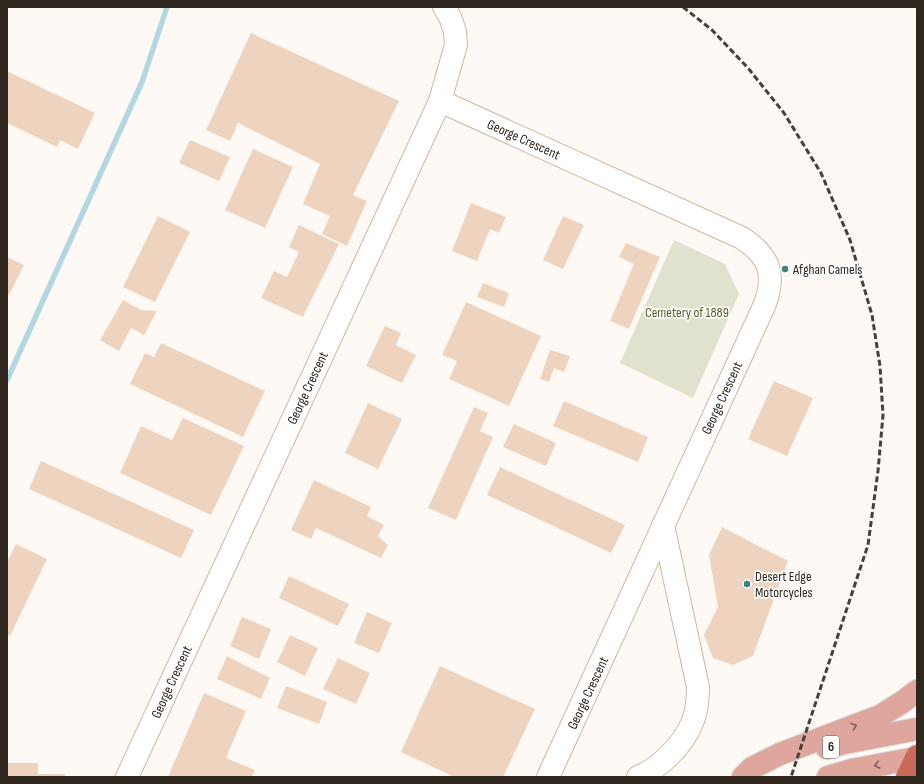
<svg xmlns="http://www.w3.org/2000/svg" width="924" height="784" font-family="'Sofia Sans Condensed',sans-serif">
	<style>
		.green { fill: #e0e2ce }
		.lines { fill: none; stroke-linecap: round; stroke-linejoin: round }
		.stream { stroke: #b3d7e2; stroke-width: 5.5 }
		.building { fill: #eed4bf }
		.minor-casing { stroke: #ceb7a1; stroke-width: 24 }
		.major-casing { stroke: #d5d4d2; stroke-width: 24 }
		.highway-casing { stroke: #d5d4d2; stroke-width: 24 }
		.minor { stroke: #fff; stroke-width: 22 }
		.major { stroke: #dea69c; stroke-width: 22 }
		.highway { stroke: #c86b5a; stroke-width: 22 }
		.rail { stroke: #484037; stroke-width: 3; stroke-dasharray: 6 3; stroke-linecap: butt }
		.oneway { stroke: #7e6056 }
		.poi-dot { fill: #3c8482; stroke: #fff; stroke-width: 1.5 }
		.labels { text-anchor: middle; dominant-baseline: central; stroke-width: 3.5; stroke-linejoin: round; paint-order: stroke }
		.shield { fill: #fff; stroke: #6d6761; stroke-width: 1 }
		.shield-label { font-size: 13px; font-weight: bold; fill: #2f261d }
		.street-label { font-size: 14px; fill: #2f261d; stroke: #fff }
		.poi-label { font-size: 14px; fill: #2f261d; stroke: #fff; text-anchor: start }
		.park-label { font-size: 14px; fill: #585b2a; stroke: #fff }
	</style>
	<rect width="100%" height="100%" fill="#fef9f5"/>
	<path class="green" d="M674,240L725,264L739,294L693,398L620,363Z"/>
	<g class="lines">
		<path class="stream" d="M7,380L142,82L167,7"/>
	</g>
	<path class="building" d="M251,33L399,101L353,195L367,201L347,246L322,234L330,216L303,204L320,164L238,123L230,141L206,130Z
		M7,71L95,113L78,149L60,140L57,147L7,123Z
		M190,140L230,157L219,181L179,163Z
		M253,149L293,167L265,228L225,210Z
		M471,203L506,217L499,233L490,229L477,261L452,251Z
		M158,216L190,232L155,302L123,287Z
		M563,216L584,225L563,269L543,260Z
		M299,225L339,244L303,317L261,298L274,271L287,277L299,252L289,247Z
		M626,243L660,257L629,329L610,321L634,264L619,257Z
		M7,257L24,265L9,295L7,294Z
		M483,283L509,293L504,307L477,297Z
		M123,300L141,310L157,311L144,335L131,328L119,351L100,340Z
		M466,302L541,336L509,406L449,379L457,361L442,355Z
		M385,326L401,333L396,345L416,355L402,383L366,366Z
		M161,343L265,391L243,437L130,384L145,353L154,357Z
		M550,350L570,356L564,372L554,368L549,382L540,379Z
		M774,381L813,398L787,456L748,439Z
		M564,401L648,437L638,462L553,426Z
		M368,403L402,419L378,469L345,453Z
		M474,407L488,413L480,431L493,437L456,520L428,508Z
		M183,418L244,446L211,515L120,473L141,426L172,440Z
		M514,424L556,443L546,466L503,447Z
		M41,461L194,530L181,558L29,489Z
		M500,467L625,525L611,553L487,495Z
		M314,480L371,507L367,516L384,525L378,536L388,545L381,558L316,528L311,539L291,530Z
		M722,527L788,561L753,656L733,665L713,658L704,635L718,607L709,555Z
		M16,544L47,559L10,636L7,635V562Z
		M289,576L349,604L338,626L279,598Z
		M367,612L392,623L379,653L354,643Z
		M242,617L271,629L259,659L230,646Z
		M290,635L318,648L305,676L277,662Z
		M227,656L270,678L261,699L217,679Z
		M338,658L370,673L356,704L323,689Z
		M440,666L535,709L503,777H454L401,752Z
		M286,686L327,702L319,724L277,708Z
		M204,693L246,711L226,758L255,770L252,777H168Z
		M7,763H38V774H65V777H7Z"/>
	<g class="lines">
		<g class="minor-casing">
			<g id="minor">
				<path d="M440,101L456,45L455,32L451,19L444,7"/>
				<path id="s1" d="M127,777L440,101L742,238C769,256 776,273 765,304L548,777"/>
				<path d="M638,777C660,768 683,745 692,723C697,712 698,699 698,687L663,525"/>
			</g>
		</g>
		<g class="major-casing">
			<path id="major" d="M827,748L844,743L917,729
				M743,777L752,768L780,754L880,716L901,703L917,691
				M828,777L852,770L916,758"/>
		</g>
		<g class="highway-casing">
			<path id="highway" d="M907,777L917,756"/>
		</g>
		<use href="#minor" class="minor"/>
		<use href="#major" class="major"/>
		<use href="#highway" class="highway"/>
		<path class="rail" d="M683,7L712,30L748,68L784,113L821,173L850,240L872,315L880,366L883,415L878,471L868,545L791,777"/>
	</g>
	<defs><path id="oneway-chevron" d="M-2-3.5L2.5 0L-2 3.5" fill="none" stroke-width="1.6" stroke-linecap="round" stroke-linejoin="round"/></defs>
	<g class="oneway">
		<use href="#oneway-chevron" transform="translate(854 726) rotate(-20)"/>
		<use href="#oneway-chevron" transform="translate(877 765) rotate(169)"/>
	</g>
	<g class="poi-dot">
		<circle cx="785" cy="269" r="4"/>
		<circle cx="747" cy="584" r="4"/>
	</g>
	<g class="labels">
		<rect class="shield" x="823" y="736" width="16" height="22" rx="3"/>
		<g class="shield-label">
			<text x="831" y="747">6</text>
		</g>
		<g class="street-label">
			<text stroke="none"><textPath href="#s1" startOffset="837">George Crescent</textPath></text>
			<text stroke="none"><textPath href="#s1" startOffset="429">George Crescent</textPath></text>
			<text transform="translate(722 398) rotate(-65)">George Crescent</text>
			<text stroke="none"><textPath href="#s1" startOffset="105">George Crescent</textPath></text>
			<text transform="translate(588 693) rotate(-65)">George Crescent</text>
		</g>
		<g class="poi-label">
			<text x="793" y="269">Afghan Camels</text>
			<text x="755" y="576">Desert Edge<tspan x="755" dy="16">Motorcycles</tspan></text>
		</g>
		<g class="park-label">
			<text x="687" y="312">Cemetery of 1889</text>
		</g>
	</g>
	<rect width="924" height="784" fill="none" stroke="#2f261d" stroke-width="16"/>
</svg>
